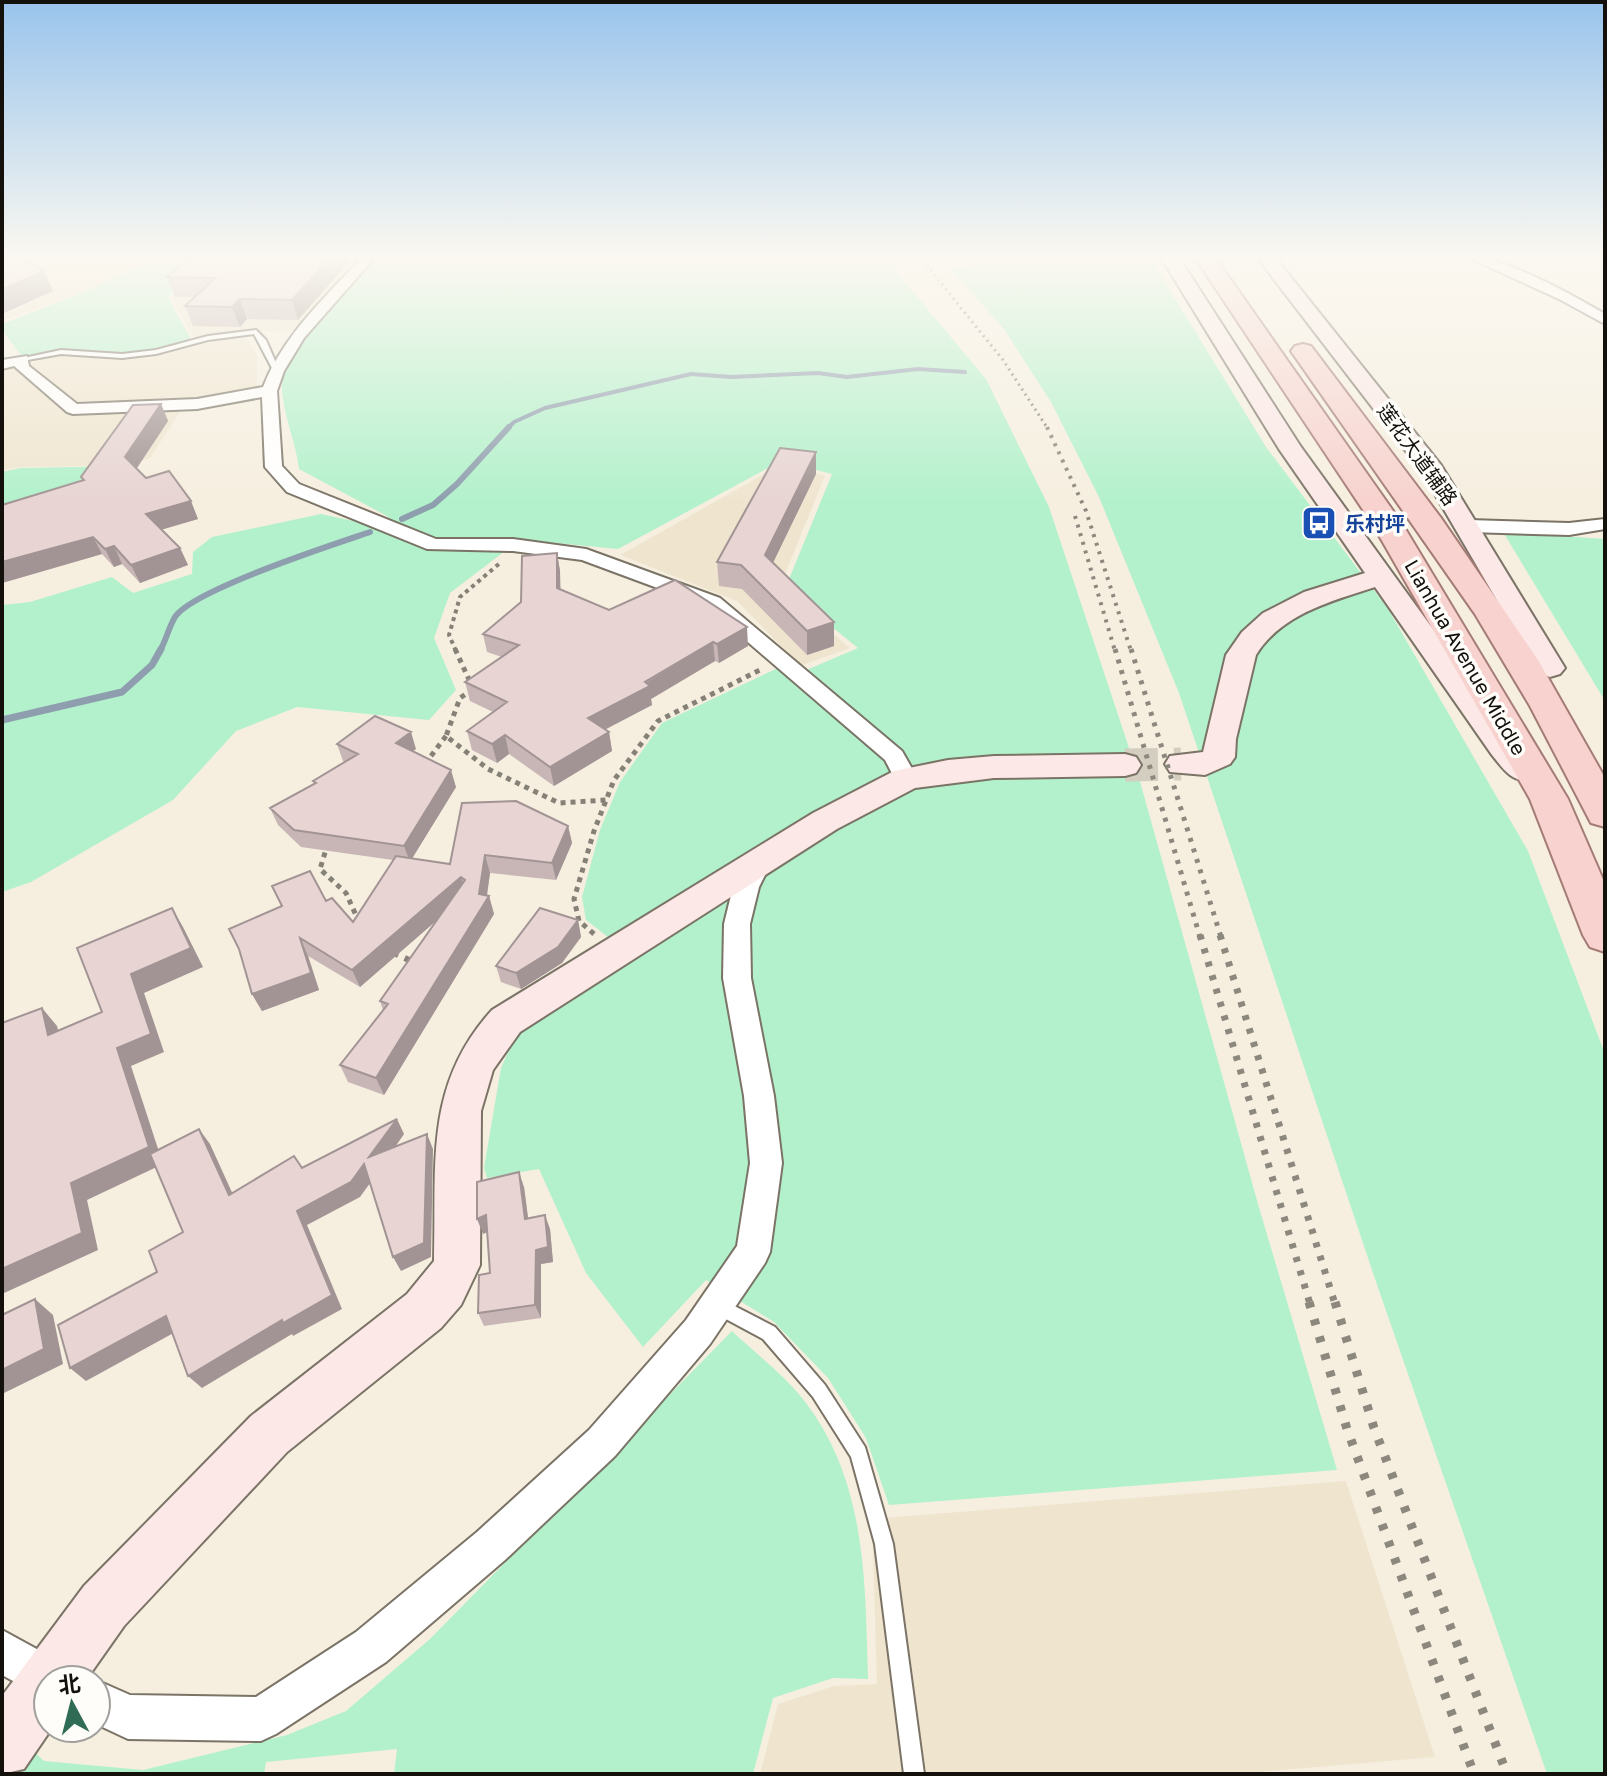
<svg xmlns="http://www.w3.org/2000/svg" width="1607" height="1776" font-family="'Golos Text','Noto Sans SC',sans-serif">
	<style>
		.built { fill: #efe5cf }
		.green { fill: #b2f1cb }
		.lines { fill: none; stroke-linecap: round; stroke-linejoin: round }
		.stream-far2 { stroke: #8e9eae; stroke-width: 4 }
		.stream-far1 { stroke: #8e9eae; stroke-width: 6 }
		.stream { stroke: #8e9eae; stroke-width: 7 }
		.secondary-tunnel { stroke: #d4cec0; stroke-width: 33; stroke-dasharray: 33 16; stroke-linecap: butt }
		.lane-casing { stroke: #7a7366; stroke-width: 4 }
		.street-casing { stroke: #7a7366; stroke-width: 4 }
		.secondary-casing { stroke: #7a7366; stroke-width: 4 }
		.primary-casing { stroke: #a47b75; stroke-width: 4 }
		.path-far2 { stroke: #868177; stroke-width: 4; stroke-dasharray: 4 4; stroke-linecap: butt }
		.path-far1 { stroke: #868177; stroke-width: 5; stroke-dasharray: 5 5; stroke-linecap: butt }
		.path { stroke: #868177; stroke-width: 6; stroke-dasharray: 7 7; stroke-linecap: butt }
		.lane { fill: #fff; fill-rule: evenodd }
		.street { fill: #fff; fill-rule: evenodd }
		.secondary { fill: #fbe8e7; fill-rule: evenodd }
		.primary { fill: #f7d2ce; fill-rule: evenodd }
		.rail-far4 { stroke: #8d887e; stroke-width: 3; stroke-dasharray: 2 4; stroke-linecap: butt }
		.rail-far3 { stroke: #8d887e; stroke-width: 4; stroke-dasharray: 3 6; stroke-linecap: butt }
		.rail-far2 { stroke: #8d887e; stroke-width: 5; stroke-dasharray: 4 7; stroke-linecap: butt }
		.rail-far1 { stroke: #8d887e; stroke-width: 7; stroke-dasharray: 5 9; stroke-linecap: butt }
		.rail { stroke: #8d887e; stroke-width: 9; stroke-dasharray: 6 12; stroke-linecap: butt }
		.wall { fill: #c7b6b5 }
		.shaded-wall { fill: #a29494 }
		.building { fill: #e7d4d3; stroke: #a29494; stroke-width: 2 }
		.labels { text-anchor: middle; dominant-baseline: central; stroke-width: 7; stroke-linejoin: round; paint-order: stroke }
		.far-street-label { font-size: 20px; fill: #14110c; stroke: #fefdfa }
		.far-transit-label { font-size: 20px; font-weight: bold; fill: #164399; stroke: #fefdfa; text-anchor: start }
	</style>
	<rect width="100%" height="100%" fill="#f6efe0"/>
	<path class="built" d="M2,256H158L82,292L2,321Z
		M214,256H359L293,331L231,332L195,340L171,298Z
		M231,337L248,340L257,355V387L187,401L150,458L131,465L20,467L2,470V370L56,356L114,359L162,355Z
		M782,464L825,476L779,589L850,648L800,666L737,601L620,555Z
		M1346,1481L1435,1757L1235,1774H760L778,1704L834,1686L877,1684L872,1519Z"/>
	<path class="green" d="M160,256H212L168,297L192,341L159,350L121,353L63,349L23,358L2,330V324L84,292Z
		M376,256H883L986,379L1049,507L1139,778L1258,1204L1337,1470L889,1505L866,1438L828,1378L774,1322L706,1280L643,1347L586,1273L539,1169L487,1178L484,1168L501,1068L521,1023L631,955L586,920L582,897L600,830L620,782L662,723L780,667L790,677L858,648L785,589L832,474L781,461L618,549L535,541L435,539L403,529L387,516L299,469C296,443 284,417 282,391C279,350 350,286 376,256Z
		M1149,256L1266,447L1388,609L1528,851L1605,1054V1774H1547L1375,1279L1179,693L1099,497L1051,402L1004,329L950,268L1075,257Z
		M128,466L2,514V472L20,468Z
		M321,514L358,522L435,550L505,551L450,593L434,638L456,690L429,720L297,707L236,731L173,800L31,882L2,892V605L30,602L112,577L133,593L192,574L193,552L212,537Z
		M1503,532L1605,539V701Z
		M732,1331C755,1353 783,1374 803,1399C867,1481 865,1579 868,1679L833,1678L773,1698L753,1774H394L397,1749L266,1762L264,1774H2V1721L44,1761L143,1770L287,1735L346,1711L430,1639Z"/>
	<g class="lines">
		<path class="stream-far2" d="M507,429L514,422L545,408L691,374L731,377L818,373L847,377L918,369L965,372"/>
		<path class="stream-far1" d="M402,519L433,505L457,484L509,427
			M160,651C166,640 169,627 175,617C192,590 335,544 370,532"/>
		<path class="stream" d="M2,720L122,692L152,665L161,649"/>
		<path class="secondary-tunnel" d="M1125,765L1181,764"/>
		<g class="lane-casing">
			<path id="lane" d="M256,330L266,340L279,370L278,371L273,370L254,334L208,340L156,354L122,358L61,354L22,361L19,359L61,350L122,354L156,350L208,336Z
				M717,1297L775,1327L825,1385L865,1447L893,1544L924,1774H904L875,1544L851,1457L813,1397L763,1339L711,1311L709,1305L711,1299Z"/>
		</g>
		<g class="street-casing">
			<path id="street" d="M363,256H376L304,338L284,371L277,391L282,466L299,484L436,539H513L586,549L720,598L902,751L918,779L914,785H898L885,760L706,606L582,560L513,551L427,549L287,492L265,467L262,397L197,409L73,414L67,412L14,366L2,369V360L27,356L29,366L77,404L197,399L263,387C284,334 326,297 363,256Z
				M1465,256C1503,256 1571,294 1605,314V324L1559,299Z
				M1605,519V529L1569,535L1469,532L1460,526L1469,520L1569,523Z
				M759,852L768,855L772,861L759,887L750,924L751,978L774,1096L782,1163L770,1252L765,1263L710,1344L615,1456L505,1560L386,1662L276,1734L261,1741L128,1739L96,1724V1680L130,1695L256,1697L356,1632L477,1532L589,1430L686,1320L737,1246L750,1163L744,1096L723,978L724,924L733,887L750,855Z
				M2,1630L66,1665L72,1680H48V1700L2,1675Z"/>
		</g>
		<g class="secondary-casing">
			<path id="secondary" d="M1160,256H1178L1301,447L1514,741L1540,771L1536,779C1513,785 1505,771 1492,755L1375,587C1332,601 1281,614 1256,655L1236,739L1235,757L1230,764L1205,775L1170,772L1165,764L1170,756L1203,752L1226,655L1242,632L1263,613L1304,592L1365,573L1279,449Z
				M1256,256H1274L1441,465L1565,668L1560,674L1550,677L1540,674L1422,472Z
				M1125,754L1136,757L1141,765L1136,773L1125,776L994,778L915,788L837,829L520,1032L493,1070L481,1111L480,1265L461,1305L441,1328L287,1452L124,1626L86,1680H48V1728H52L24,1769L2,1774V1696L84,1586L251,1416L407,1294L434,1261C437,1166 423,1086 492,1010L813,813L894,771L948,760L994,756Z"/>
		</g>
		<g class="primary-casing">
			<path id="primary" d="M1194,256H1214L1403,525L1568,799L1605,884V952L1590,947L1583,935L1530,799L1373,525Z
				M1303,344L1311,346L1441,518L1538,660L1605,778V827L1591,823L1530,706L1475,614L1291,351L1295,346Z"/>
		</g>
		<path class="path-far2" d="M456,651L449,635L460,597L500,563"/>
		<path class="path-far1" d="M455,649L471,684
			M473,689L460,698L446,736L488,769L559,803L606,800
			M425,764L446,736
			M328,843L320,869L346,893L359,922
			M594,934L579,921L574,899L594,831L614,780L658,721L762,669"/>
		<path class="path" d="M392,952L409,960"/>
		<use href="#lane" class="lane"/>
		<use href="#street" class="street"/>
		<use href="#secondary" class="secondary"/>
		<use href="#primary" class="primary"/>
		<path class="rail-far4" d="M919,256L1003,360L1048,429"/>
		<path class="rail-far3" d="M1047,427L1086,511L1131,651
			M1075,516L1115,651"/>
		<path class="rail-far2" d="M1115,649L1200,937
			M1131,649L1221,937"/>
		<path class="rail-far1" d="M1200,935L1310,1304
			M1220,935L1335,1304"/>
		<path class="rail" d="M1309,1302L1347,1429L1474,1774
			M1335,1302L1374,1428L1507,1774"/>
	</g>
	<path class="wall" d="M191,256H354L298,320L247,319L240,327L193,326L185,306L194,297H175L167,277Z
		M161,404L168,421L136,469L146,478L198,519L162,529L180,548L188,565L140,583L122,564L114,567L102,554L2,583L83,480L81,477Z
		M816,474L773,563L834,646L807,655L742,589L719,586L717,562Z
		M557,553L560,571V590L609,610L748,646L719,663L715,661L651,699L652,705L605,729L609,732L612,751L554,786L509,754L497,763L472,750L467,731L493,712L470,701L465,682L502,657L487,652L483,634L521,602Z
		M337,744L416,749L412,751L456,787L412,858L450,864L568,826L572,843L556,880L490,873L487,896H489L494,914L384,1095L348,1082L340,1065L383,1010L380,1001L436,921L360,987L308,956L319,990L262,1011L252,994L326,901L353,922L393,860L301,847L278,825L270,808L314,784L313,781L345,762L343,761Z
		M578,920L581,937L562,963L521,989L501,982L496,966Z
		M524,1187L528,1218L550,1229L553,1262L541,1264V1318L484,1326L478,1313L490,1273L487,1232L483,1234Z"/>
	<path class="shaded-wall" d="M332,256H354L298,320L292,300Z
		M44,271L53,291L2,314V290Z
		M240,299L247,319L240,327L232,307Z
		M161,404L168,421L133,474L125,457Z
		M816,452V474L765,579V555Z
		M191,501L198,519L154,532L146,514Z
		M93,537L102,554L2,583V562Z
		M114,546L122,564L114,567L105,549Z
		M180,548L188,565L140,583L131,565Z
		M557,553L560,571L561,607L557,588Z
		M834,622V646L807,655V631Z
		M747,627L748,646L719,663L717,644Z
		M713,642L715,661L651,699L652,705L591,737L588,718Z
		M411,732L416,749L401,760L396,743Z
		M609,732L612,751L554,786L550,767Z
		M505,735L509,754L497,763L492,744Z
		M451,770L456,787L410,862L404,846Z
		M568,826L572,843L556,880L552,863Z
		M485,855L490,873L486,901L489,896L494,914L384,1095L376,1078L479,894Z
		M461,877L467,894L360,987L352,970Z
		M172,908L183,927L203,967L144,993L164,1052L131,1066L163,1164L87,1200L98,1250L2,1294V1269L71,1183L117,1048L131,974Z
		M578,920L581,937L562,963L521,989L516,973Z
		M300,938L308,956L319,990L262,1011L252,994Z
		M42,1008L57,1026L64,1053L48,1035Z
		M397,1119L404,1134L378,1172L369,1157Z
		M199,1129L210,1144L240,1210L229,1195Z
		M427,1134L433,1149L431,1257L401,1271L393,1257Z
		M364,1164L373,1179L360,1197L307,1225L342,1309L293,1336L292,1334L202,1388L188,1376L282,1320L297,1211Z
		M519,1172L524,1187L530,1233L525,1219Z
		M486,1215L492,1230L483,1234L477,1219Z
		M545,1215L550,1229L553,1262L541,1264V1318L535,1305L536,1250Z
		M35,1299L53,1315L63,1364L2,1394V1370Z
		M166,1316L179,1330L86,1381L70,1368Z"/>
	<path class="building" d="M2,256H21L44,271L2,290Z
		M191,256H332L292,300L240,299L232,307L185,306L215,278L167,277Z
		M161,404L125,457L146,478L169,471L191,501L146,514L180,548L131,565L114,546L105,549L93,537L2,562V505L84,480L81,477L133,405Z
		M780,448L816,452L765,555L834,622L807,631L741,565L717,562Z
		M557,553V588L609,610L675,580L747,627L717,644L713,642L645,682L650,686L588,718L609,732L550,767L505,735L492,744L467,731L507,702L465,682L519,645L483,634L521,602L522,556Z
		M375,716L411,732L396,743L451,770L404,846L294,830L270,808L316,783L313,781L358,754L337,744Z
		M516,801L568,826L552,863L485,855L479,894L489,896L376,1078L340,1065L388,1004L380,1001L465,880L461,877L352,970L300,938L311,973L252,994L239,949L229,929L282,906L272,886L310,871L326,901L332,898L353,922L396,856L450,864L462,803Z
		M172,908L191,948L131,974L151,1034L117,1048L149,1147L71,1183L82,1233L2,1269V1023L42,1008L48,1035L102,1012L77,948Z
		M540,908L578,920L558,947L516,973L496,966Z
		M397,1119L369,1157L427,1134L424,1243L393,1257L364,1164L351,1182L297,1211L332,1295L283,1323L282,1320L188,1376L166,1316L70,1368L58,1325L157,1272L149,1251L183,1232L150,1154L199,1129L229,1195L294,1156L302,1168Z
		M519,1172L525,1219L545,1215L548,1247L536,1250L535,1305L478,1313L479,1275L490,1273L486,1215L477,1219V1182Z
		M35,1299L44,1349L2,1370V1315Z"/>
	<linearGradient id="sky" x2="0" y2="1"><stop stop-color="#99c4ec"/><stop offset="0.51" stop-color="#fbf8f1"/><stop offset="1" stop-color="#fbf8f1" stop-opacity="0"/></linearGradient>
	<rect width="1607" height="504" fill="url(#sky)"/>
	<defs>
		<g id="bus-square" transform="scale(1.8)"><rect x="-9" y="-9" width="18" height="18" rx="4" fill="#1a4fb4" stroke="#fefdfa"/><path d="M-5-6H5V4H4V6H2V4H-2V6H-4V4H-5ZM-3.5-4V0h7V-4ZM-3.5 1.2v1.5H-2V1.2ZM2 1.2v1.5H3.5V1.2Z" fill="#fff"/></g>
	</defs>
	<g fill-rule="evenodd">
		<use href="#bus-square" x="1319" y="523"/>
	</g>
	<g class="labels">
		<g class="far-street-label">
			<text transform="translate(1418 454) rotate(54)">莲花大道辅路</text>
			<text transform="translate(1466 657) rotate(60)">Lianhua Avenue Middle</text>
		</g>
		<g class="far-transit-label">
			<text x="1345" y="523">乐村坪</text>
		</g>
	</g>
	<rect width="1607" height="1776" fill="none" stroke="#14110c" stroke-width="8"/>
	<g transform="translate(72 1704) rotate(353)"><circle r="38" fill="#fefdfa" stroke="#a09f9b" stroke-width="2"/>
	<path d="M0-6L14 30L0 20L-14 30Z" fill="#306b55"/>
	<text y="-12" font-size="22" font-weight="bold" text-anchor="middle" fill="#14110c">北</text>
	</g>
</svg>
